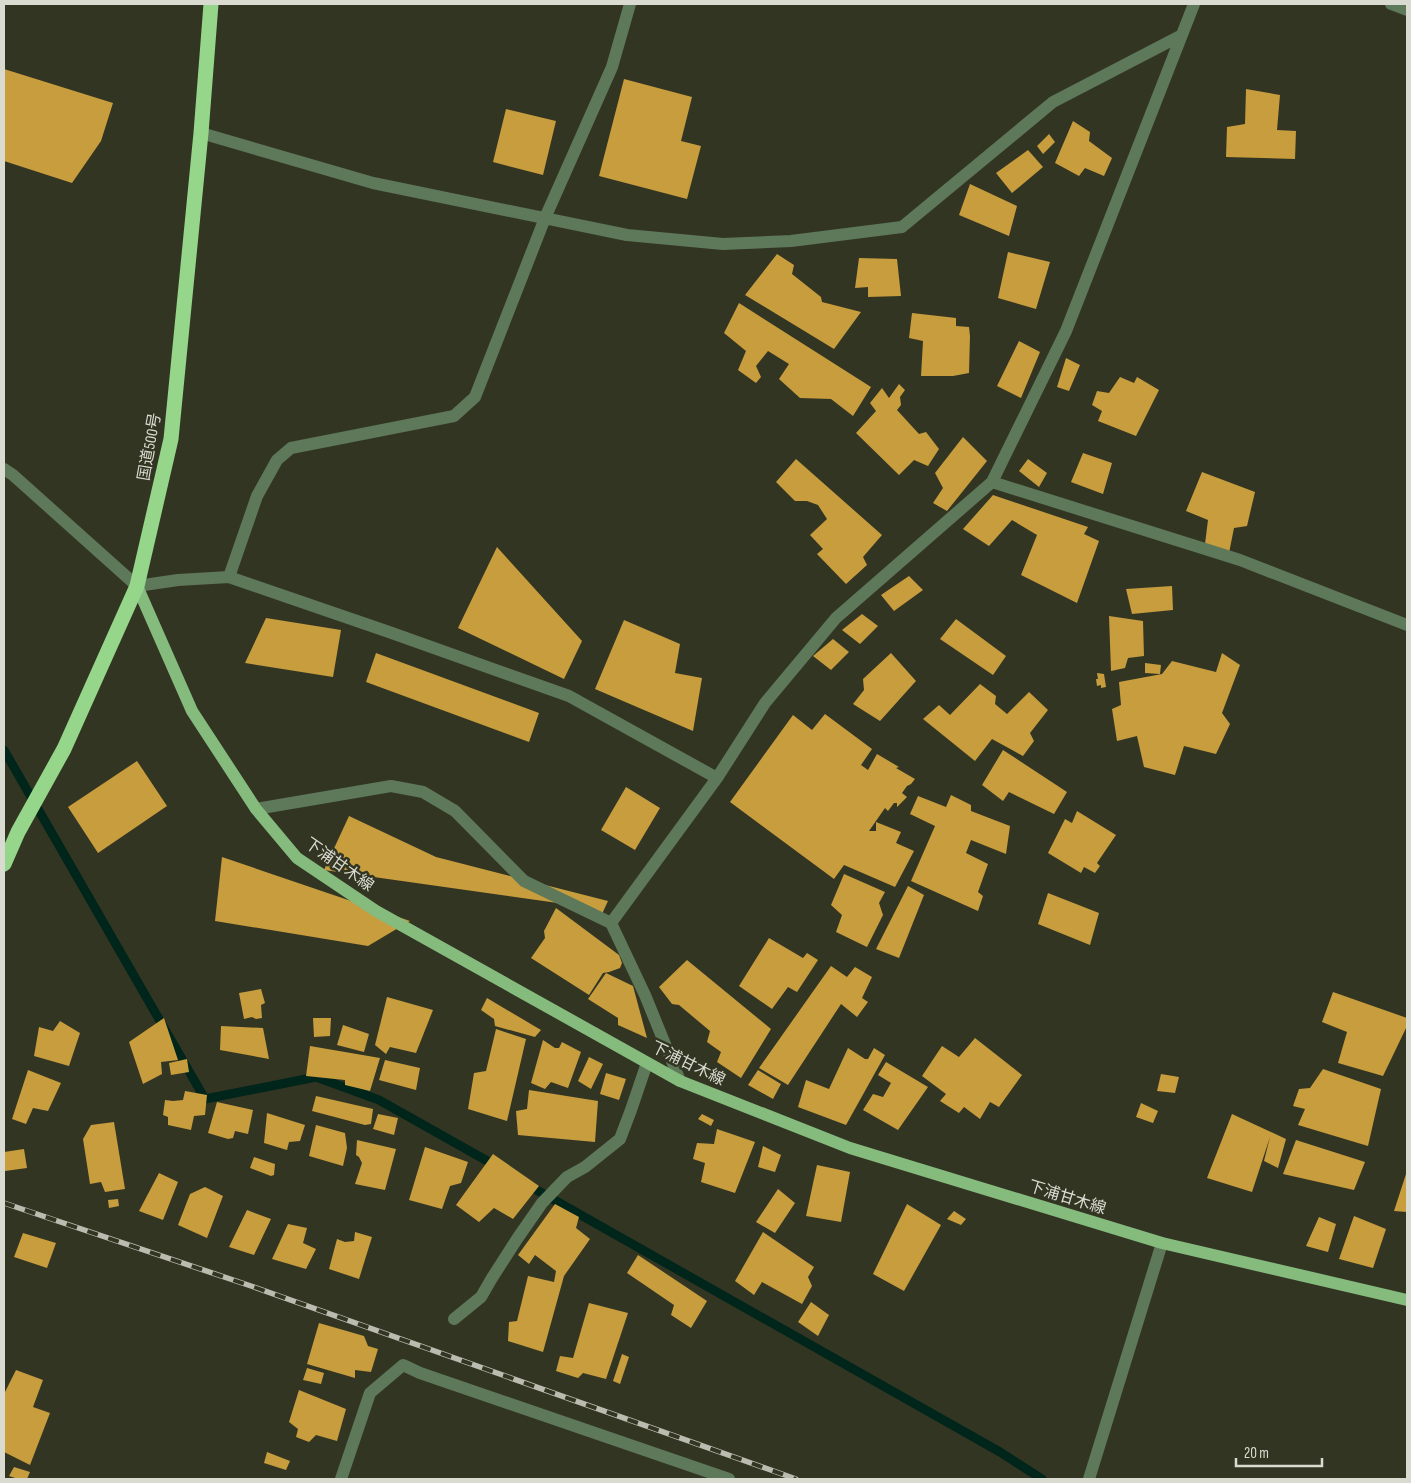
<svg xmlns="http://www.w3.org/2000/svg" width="1411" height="1483" font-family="'Sofia Sans Condensed','Noto Sans JP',sans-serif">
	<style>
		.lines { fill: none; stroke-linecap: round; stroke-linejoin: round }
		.stream { stroke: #00251a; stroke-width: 9 }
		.building { fill: #c79d3e }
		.minor { stroke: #5e785a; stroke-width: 12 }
		.major { stroke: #86bb7e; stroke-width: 12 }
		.highway { stroke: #95d68b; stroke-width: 15 }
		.rail-casing { stroke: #bbbcaf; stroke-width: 5.5 }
		.rail { stroke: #333523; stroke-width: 4; stroke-dasharray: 11; stroke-linecap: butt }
		.labels { text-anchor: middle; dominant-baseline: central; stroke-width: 5; stroke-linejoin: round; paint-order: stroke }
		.street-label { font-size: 16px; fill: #dadbd0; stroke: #333523 }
	</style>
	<rect width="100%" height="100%" fill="#333523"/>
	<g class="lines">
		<path class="stream" d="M4,750L205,1099L316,1077L379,1100L498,1167
			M526,1184L1000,1452L1042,1479"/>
	</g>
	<path class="building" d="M4,69L113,103L101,141L72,183L4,161Z
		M624,79L692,97L681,141L701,146L687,199L599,176Z
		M1246,89L1280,95L1277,130L1296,131L1295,159L1226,157L1227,127L1245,124Z
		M506,109L556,121L543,175L493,162Z
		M1073,121L1090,132L1089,141L1112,158L1104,176L1085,168L1079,176L1055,163Z
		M1049,134L1055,142L1043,154L1037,146Z
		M1028,150L1043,167L1012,193L996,173Z
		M970,184L1017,206L1009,236L959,215Z
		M1008,252L1050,262L1036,309L998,298Z
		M777,254L794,265L792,274L821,297L822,302L861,312L834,349L745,295Z
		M859,258L897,259L901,296L868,297V287L855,288Z
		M739,303L871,387L853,416L831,399L800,398L779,379L789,364L768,351L756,366L761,377L756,383L738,370L746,351L724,333Z
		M912,313L956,318V326L969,327L970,336L969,373L953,376H921L923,341L909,338Z
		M1019,341L1040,352L1021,398L997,386Z
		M1066,358L1080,365L1069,391L1057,387Z
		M1120,377L1134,383L1137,377L1159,390L1136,436L1098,421L1102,411L1092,405L1097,391L1109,393Z
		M899,384L905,390L900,397L901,405L897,410L919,434L926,432L939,449L928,466L914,460L899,475L856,433L876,411L870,403L882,388L889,398Z
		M963,437L987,461L947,511L933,503L943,488L935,473Z
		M1083,453L1112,463L1103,494L1071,482Z
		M796,459L882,535L863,557L867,565L846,584L817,554L823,549L810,535L827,519L818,505L807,501H795L776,482Z
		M1028,459L1047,473L1039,487L1019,471Z
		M1202,472L1255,492L1247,526L1234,528L1229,553L1205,544L1208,520L1186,511Z
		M993,495L1088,527L1084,534L1099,541L1077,603L1021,575L1037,535L1012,520L989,546L963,529Z
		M497,547L582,641L564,679L458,628Z
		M909,576L923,590L894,611L881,595Z
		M1172,586L1173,610L1132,614L1126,589Z
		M862,614L878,626L860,644L842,630Z
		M1109,616L1143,621L1144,656L1128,658L1125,668L1111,671Z
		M266,618L341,630L333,677L245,663Z
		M956,619L1006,656L993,675L940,639Z
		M624,620L680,644L675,673L702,678L693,731L595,689Z
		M833,639L849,652L831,670L813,656Z
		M376,653L539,713L529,742L366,682Z
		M891,653L916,681L880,721L853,704L864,690L863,679Z
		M1222,653L1240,665L1222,713L1230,724L1216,754L1184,746L1175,775L1144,767L1137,736L1117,741L1112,709L1121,705L1119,682L1162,674L1172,661L1216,672Z
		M1145,663L1161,665L1160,674L1145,673Z
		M1097,673L1104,674L1106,687L1101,688V685L1097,686L1096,679H1098Z
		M980,684L996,696L995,704L1007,714L1029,692L1048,710L1030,733L1034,741L1023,756L992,739L975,761L923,719L939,705L950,715Z
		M825,714L872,749L861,765L868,770L877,754L899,767L896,768L915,779L911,784L907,786L902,793L907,797L897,807V803H894L888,811L885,808L869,831H876V822L901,832L896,843L914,851L895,887L844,865L834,879L730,802L793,715L812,730Z
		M1003,750L1067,792L1054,814L1009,792L1003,801L982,785Z
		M137,761L167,806L98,853L68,807Z
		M626,787L660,808L635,850L601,830Z
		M951,795L971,805V811L1010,826L1006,854L971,840L966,853L988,864L978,892L983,896L978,911L911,881L935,826L910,814L918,796L946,807Z
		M1077,811L1116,835L1097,863L1100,866L1095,873L1084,867L1081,873L1048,853L1065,819L1072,823Z
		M349,816L436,857L608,901L602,914L572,905L324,870Z
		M222,857L410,921L368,946L215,921Z
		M844,874L885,892L879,903L883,915L867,947L836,932L842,915L831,905Z
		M908,886L924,895L899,958L876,949Z
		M1048,893L1099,913L1090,945L1038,924Z
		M556,908L619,955L622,963L620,968L609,972L603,973L589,995L531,958L545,938L544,931Z
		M769,938L803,958L807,953L818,960L797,992L788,987L772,1009L739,986Z
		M687,960L771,1029L741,1078L717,1062L721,1052L707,1042L710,1031L679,1005L672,1004L659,987Z
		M831,966L847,977L855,967L872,977L862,998L868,1002L857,1017L841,1004L788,1085L759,1068Z
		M606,973L633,986L647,1038L618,1025V1018L588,999Z
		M261,989L265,1003L261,1005L262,1018L256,1019L252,1017L244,1019L239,993Z
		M1333,992L1407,1018V1026L1383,1076L1338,1063L1347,1032L1322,1022Z
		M387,997L433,1010L416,1053L390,1047L386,1054L375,1045Z
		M487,998L541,1030L535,1037L495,1026L494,1019L481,1010Z
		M164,1018L178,1060L161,1062L162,1074L143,1084L129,1042Z
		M313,1018H331L330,1036L314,1037Z
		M60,1021L80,1033L69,1066L34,1056L39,1027L53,1031Z
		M343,1025L369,1034L364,1052L337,1045Z
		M221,1026L263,1028L269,1059L220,1050Z
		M496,1029L526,1039L507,1121L468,1109L474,1073L486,1071Z
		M975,1038L1022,1075L999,1107L990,1102L980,1119L964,1107L959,1113L940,1101L946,1094L922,1076L942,1046L959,1057Z
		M543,1040L555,1048H559L562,1042L581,1052L568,1088L551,1082L545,1089L531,1083Z
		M310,1046L380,1058L370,1091L345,1085V1080L306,1076Z
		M848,1048L865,1059H868L874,1048L885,1055L846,1125L798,1107L806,1080L829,1089Z
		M589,1057L603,1064L591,1089L578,1081Z
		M187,1059L189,1072L171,1075L169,1063Z
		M385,1060L420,1068L416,1090L379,1080Z
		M886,1062L928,1087L898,1130L863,1110L873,1094L883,1097L891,1083L878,1075Z
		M1323,1069L1381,1089L1368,1146L1298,1125L1305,1109L1293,1106L1299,1089L1310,1088Z
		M28,1070L61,1083L48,1111L33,1108L26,1124L12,1119Z
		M758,1070L781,1084L773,1099L748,1085Z
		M606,1073L626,1079L619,1100L600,1094Z
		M1161,1074L1179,1077L1175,1093L1157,1091Z
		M529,1090L598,1101L595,1142L518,1135L516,1111L527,1109Z
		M185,1091L207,1095L205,1115L194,1116L191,1130L168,1125V1117L163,1115L165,1100L173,1101L183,1100Z
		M316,1096L373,1109L371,1124L365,1125L312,1111Z
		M217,1102L253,1110L248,1134L235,1131L233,1138L228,1139L208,1133Z
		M1141,1103L1158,1111L1153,1123L1136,1117Z
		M267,1113L305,1125L300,1141L289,1142L287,1150L264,1143Z
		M378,1114L398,1118L394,1135L373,1129Z
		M702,1114L714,1120L711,1126L698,1119Z
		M1232,1114L1286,1139L1278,1168L1264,1161L1270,1137L1252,1192L1207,1178Z
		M114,1122L125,1189L105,1192L101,1182L90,1184L83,1139L91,1125Z
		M316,1125L345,1133L347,1148L343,1166L309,1156Z
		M717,1129L755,1142L735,1193L701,1182L705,1163L693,1159L697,1143L714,1144Z
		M357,1140L396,1149L385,1190L355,1184L362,1163L359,1157L356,1155Z
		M1296,1140L1365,1162L1354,1190L1283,1174Z
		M763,1146L781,1155L775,1172L758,1167Z
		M425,1147L468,1162L461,1183L450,1186L442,1209L409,1200Z
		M24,1149L27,1168L5,1171L4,1152Z
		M493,1154L539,1186L513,1219L494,1208L479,1222L456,1205Z
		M254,1157L275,1164L274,1175L271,1176L250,1168Z
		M817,1165L850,1172L841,1222L806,1216Z
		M1407,1171V1212L1394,1211Z
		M159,1173L178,1182L163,1220L139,1211Z
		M205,1187L223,1196L207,1238L178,1225L190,1194Z
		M778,1189L795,1203L775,1233L756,1222Z
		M118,1199L119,1206L109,1208L108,1200Z
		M555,1204L579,1217L576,1228L590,1239L564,1276L543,1352L508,1341L509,1322L517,1321L528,1276L554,1282L556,1271L535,1255L529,1264L518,1255Z
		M907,1204L941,1225L904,1291L873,1274Z
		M247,1210L271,1219L254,1255L229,1247Z
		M954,1211L966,1219L961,1225L947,1219Z
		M1354,1216L1386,1229L1373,1268L1339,1259Z
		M1319,1217L1336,1224L1328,1252L1306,1246Z
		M288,1224L307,1228L303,1243L316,1249L306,1269L272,1259Z
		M355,1232L372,1237L359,1279L329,1269L337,1239L345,1242L354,1241Z
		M763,1232L814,1267L808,1277L812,1286L802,1304L762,1282L754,1295L735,1281Z
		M23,1233L56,1243L47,1268L14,1257Z
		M638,1255L707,1301L691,1328L671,1315L674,1305L627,1273Z
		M811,1302L829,1315L818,1336L798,1322Z
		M589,1303L628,1313L606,1379L583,1373L578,1378L556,1371L560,1356L573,1358Z
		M319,1323L364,1336L368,1346L378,1349L371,1372L355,1370V1378L307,1364Z
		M622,1354L629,1357L620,1384L613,1381Z
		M307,1368L324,1373L321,1384L303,1380Z
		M16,1370L43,1380L33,1407L50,1413L30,1465L4,1452V1394Z
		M299,1390L346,1409L337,1441L316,1435L309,1442L296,1437L298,1429L289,1422Z
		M267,1452L290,1461L286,1470L264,1463Z
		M14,1467L30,1472L27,1479H18L9,1476Z"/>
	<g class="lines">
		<path class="minor" d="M1391,4L1407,10
			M201,133L373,183L627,235L723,244L791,241L902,227L1053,102L1182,35
			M4,469L13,475L137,586L178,580L229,577L389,632L569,696L717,778
			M992,482L1240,560L1407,625
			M229,577L257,496L277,460L291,448L454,416L475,397L545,218L612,67L630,4
			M256,809L391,786L423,792L455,811L524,881L611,923
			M680,1081L645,995L611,923L717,778L765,703L836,618L992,482L1066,331L1194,4
			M454,1319L481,1297L492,1278L517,1239L542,1203L567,1177L585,1167L620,1139L631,1110L647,1063
			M341,1479L370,1393L403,1365L420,1373L729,1479
			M1089,1479L1162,1243"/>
		<path class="major" d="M137,586L192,711L256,809L297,858L376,911L680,1081L850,1148L1162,1243L1407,1300"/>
		<path class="highway" d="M4,864L18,832L64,749L137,586L171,439L201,133L211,4"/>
		<g class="rail-casing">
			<path id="rail" d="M4,1203L254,1287L796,1479"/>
		</g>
		<use href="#rail" class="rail"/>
	</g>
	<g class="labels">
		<g class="street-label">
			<text transform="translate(150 447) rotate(-80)">国道500号</text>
			<text transform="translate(339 865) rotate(35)">下浦甘木線</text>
			<text transform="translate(688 1064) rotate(26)">下浦甘木線</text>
			<text transform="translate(1067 1198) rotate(17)">下浦甘木線</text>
		</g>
	</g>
	<rect width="1411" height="1483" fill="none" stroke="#dadbd0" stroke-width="10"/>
	<path d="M1236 1458v8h86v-8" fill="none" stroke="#dadbd0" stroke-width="2.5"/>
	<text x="1244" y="1458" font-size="15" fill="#dadbd0" stroke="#333523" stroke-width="4" paint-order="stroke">20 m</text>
</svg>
